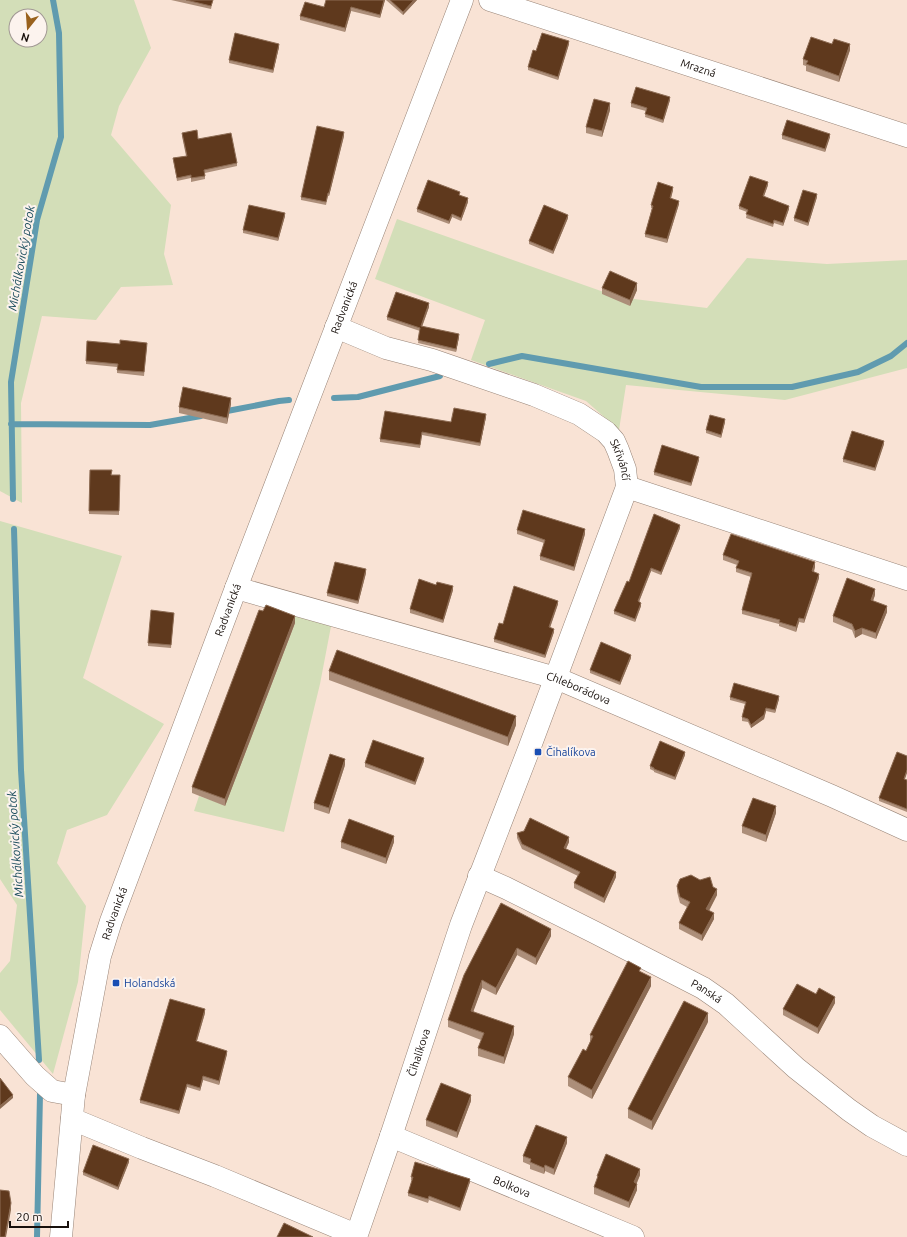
<svg xmlns="http://www.w3.org/2000/svg" width="907" height="1237" font-family="Ubuntu,sans-serif">
	<style>
		.green { fill: #d3deb8; fill-rule: evenodd }
		.lines { fill: none; stroke-linecap: round; stroke-linejoin: round }
		.stream { stroke: #609baf; stroke-width: 6 }
		.minor-casing { stroke: #988477; stroke-width: 23 }
		.minor { stroke: #fff; stroke-width: 22 }
		.wall { fill: #ac8e79 }
		.shaded-wall { fill: #8d6c54 }
		.building { fill: #5f391d; stroke: #8d6c54 }
		.transit-dot { fill: #1a4fb4; stroke: #fcf3ee; stroke-width: 1.5 }
		.labels { text-anchor: middle; dominant-baseline: central; stroke-width: 4; stroke-linejoin: round; paint-order: stroke }
		.street-label { font-size: 11px; fill: #18100c; stroke: #fcf3ee }
		.transit-label { font-size: 11px; fill: #164399; stroke: #fcf3ee; text-anchor: start }
		.water-label { font-size: 12px; font-style: italic; fill: #1b4d5d; stroke: #fcf3ee }
	</style>
	<rect width="100%" height="100%" fill="#f9e3d5"/>
	<path class="green" d="M0,0H134L151,48L119,106L111,135L171,205L164,254L173,285L121,287L96,320L42,316L21,403L22,503L0,491ZM16,16H40V40H16Z
		M397,219L618,297L707,308L747,258L827,264L907,260V368L785,400L626,385L619,430L586,401L471,360L485,320L375,279Z
		M0,521L122,556L83,678L164,724L107,815L67,830L57,863L86,906L78,982L53,1074L0,1010V973L10,961L17,905L0,879Z
		M269,602L332,621L320,684L284,832L194,811L199,796L225,805L295,623Z"/>
	<g class="lines">
		<path class="stream" d="M489,364L522,356L701,387H792L858,372L891,356L907,343
			M334,398L358,397L440,376
			M222,412L279,401L289,400
			M11,424L150,425L201,416
			M13,499L11,382L37,220L61,137L59,33L53,0
			M14,529L21,770L39,1060
			M37,1237L40,1094"/>
		<g class="minor-casing">
			<g id="minor">
				<path id="s1" d="M490,0L907,136"/>
				<path id="s2" d="M336,327L386,348L432,360L534,395L579,414L606,432L614,441L618,450L625,469L627,487L907,579"/>
				<path id="s3" d="M236,588L556,678L832,796L907,830"/>
				<path id="s4" d="M479,876L506,888L594,932L703,988L726,1004L796,1068L849,1110L872,1126L907,1145"/>
				<path d="M0,1036L35,1076L52,1091L74,1095"/>
				<path d="M72,1119L142,1148L215,1176L356,1235"/>
				<path id="s5" d="M391,1136L633,1237"/>
				<path id="s6" d="M61,1237L74,1095L100,956L111,921L236,588L462,0"/>
				<path id="s7" d="M356,1237L391,1136L461,925L529,749L627,487"/>
			</g>
		</g>
		<use href="#minor" class="minor"/>
	</g>
	<path class="wall" d="M171,0H213L211,9Z
		M385,0L380,18L351,11L345,32L300,20V16L324,7Z
		M386,0H417L403,15Z
		M569,44L558,80L528,70V67L536,51Z
		M279,47L273,73L229,63V60Z
		M850,50L839,82L806,71V66L803,65V59Z
		M670,100L663,123L645,117L646,111L631,107V103Z
		M610,110L602,137L586,133V127Z
		M182,133L198,139L237,163V166L205,173V179L191,182V178L177,181L173,158L186,156L182,136Z
		M782,135L830,137L825,152L782,139Z
		M344,136L329,196H328L326,205L301,200V197Z
		M768,185L764,196L789,209L783,226L774,223L773,227L746,218L747,212L739,209V206Z
		M673,190L671,199L679,204L667,243L645,237V234L652,208H651V205Z
		M460,195L468,202L461,221L452,217L449,224L417,212V209Z
		M817,197L808,226L794,221V218Z
		M285,216L278,241L243,233V230Z
		M568,218L553,254L529,244V241Z
		M602,288L637,290L630,306L602,294Z
		M429,307L422,327L459,337L456,352L418,343L420,331L387,320V317Z
		M120,344L147,346L144,376L117,373V367L86,364V361Z
		M231,404L227,424L179,413V407Z
		M486,417L480,446L422,435L420,448L380,442V439L451,422Z
		M725,422L721,438L706,433V430Z
		M884,444L875,471L843,462V459Z
		M699,460L691,486L654,475V472Z
		M90,470L111,475H120L119,515L89,514Z
		M680,528L661,575L651,571L639,602L641,606L635,622L614,614V611L629,582Z
		M517,530L585,534L574,571L540,560V556L544,543L517,534Z
		M723,555L815,567L814,572L819,578L804,623L799,622L796,632L779,626V624L742,614V610L751,577L736,572V568L737,565L723,560Z
		M366,573L358,604L327,596V593Z
		M436,585L453,590L443,623L410,613V609Z
		M875,595L873,601L887,612L876,639L862,634L855,638L852,630L833,622V616Z
		M558,604L550,628L554,632L545,658L494,642V639L503,624Z
		M263,611L295,623L225,806L192,793V787Z
		M174,613L171,648L148,646V643Z
		M631,658L620,685L590,673V670Z
		M329,671L516,725L508,746L329,680Z
		M730,697L779,699L775,713L766,711L764,719L751,728L748,722L742,721V717L745,704L730,700Z
		M685,755L675,780L654,772V771L650,769V766Z
		M424,761L415,785L365,767V763Z
		M345,765L329,814L314,809V803Z
		M907,780V812L879,801V798Z
		M776,813L766,842L742,833V826Z
		M517,833L569,842L566,849L616,877L604,903L574,888V883L578,876L522,849L517,838Z
		M341,842H394L386,864L341,848Z
		M677,886L713,887L717,895L709,911L714,919L702,941L679,929V923L687,907L680,903L677,892Z
		M501,903L551,936L536,965L517,955L496,995L482,988L473,1011L514,1034L504,1064L478,1056V1048L481,1040L448,1027V1020Z
		M641,972L651,986L592,1099L568,1086V1077L586,1051L590,1042V1035Z
		M816,994L835,1003L818,1034L783,1015V1009Z
		M205,1013L197,1041L227,1054L219,1085L203,1080L200,1091L187,1087L179,1114L140,1103V1100Z
		M708,1022L652,1130L628,1118V1109Z
		M471,1101L457,1138L426,1126V1120Z
		M567,1143L554,1175L545,1171L544,1174L530,1169V1165L523,1162V1156Z
		M129,1162L118,1190L83,1175V1172Z
		M640,1175L637,1183V1190L629,1208L594,1194V1187L597,1180V1176Z
		M411,1177L470,1182L460,1211L429,1200L428,1203L408,1196V1193L412,1180H411Z"/>
	<path class="shaded-wall" d="M384,0H385L380,18V15Z
		M414,0H417L403,15V12Z
		M351,7V11L345,32V28Z
		M569,41V44L558,80V77Z
		M279,44V47L273,73V70Z
		M850,44V50L839,82V76Z
		M670,97V100L663,123V120Z
		M610,103V110L602,137V131Z
		M344,132V136L329,196V193Z
		M830,134V137L825,152V149Z
		M768,182V185L763,199V196Z
		M673,187V190L670,201V198Z
		M817,194V197L808,226V223Z
		M468,198V202L461,221V218Z
		M679,201V204L667,243V239Z
		M789,206V209L783,226V223Z
		M285,213V216L278,241V238Z
		M452,214V217L449,224V221Z
		M568,215V218L553,254V251Z
		M637,283V290L630,306V300Z
		M429,303V307L421,329V326Z
		M459,334V337L456,352V349Z
		M231,398V404L227,424V418Z
		M486,414V417L480,446V443Z
		M725,419V422L721,438V435Z
		M884,441V444L875,471V468Z
		M699,457V460L691,486V483Z
		M680,525V528L661,575V572Z
		M585,529V534L574,571V567Z
		M815,562V567L812,576V571Z
		M651,568V571L638,604V601Z
		M366,569V573L358,604V601Z
		M819,574V578L804,623V619Z
		M453,586V590L443,623V620Z
		M875,589V595L871,606V600Z
		M558,601V604L549,630V627Z
		M641,603V606L635,622V619Z
		M887,606V612L876,639V633Z
		M295,616V623L225,806V799Z
		M799,618V622L796,632V627Z
		M862,628V634L855,638V631Z
		M554,629V632L545,658V655Z
		M631,655V658L620,685V682Z
		M779,696V699L775,713V710Z
		M766,708V711L764,719L751,728V725Z
		M516,716V725L508,746V737Z
		M685,752V755L675,780V777Z
		M424,758V761L415,785V782Z
		M345,759V765L329,814V808Z
		M907,770V773L904,782V779Z
		M776,806V813L766,842V835Z
		M394,836V842L386,864V858Z
		M569,837V842L564,853V848Z
		M616,872V877L604,903V898Z
		M717,889V895L706,916V909Z
		M714,913V919L702,941V935Z
		M551,929V936L536,965V958Z
		M517,948V955L496,995V988Z
		M651,977V986L592,1099V1090Z
		M482,980V988L471,1018V1011Z
		M835,997V1003L818,1034V1028Z
		M205,1009V1013L196,1044V1041Z
		M708,1013V1022L652,1130V1121Z
		M514,1026V1034L504,1064V1057Z
		M227,1051V1054L219,1085V1081Z
		M203,1076V1080L200,1091V1088Z
		M187,1084V1087L179,1114V1111Z
		M13,1095V1098L0,1109V1106Z
		M471,1095V1101L457,1138V1132Z
		M567,1137V1143L554,1175V1169Z
		M129,1159V1162L118,1190V1187Z
		M545,1165V1171L544,1174V1168Z
		M640,1169V1175L634,1189V1182Z
		M470,1179V1182L460,1211V1208Z
		M637,1184V1190L629,1208V1202Z
		M11,1203V1210L6,1237H5Z"/>
	<path class="building" d="M186,0H213L211,6Z
		M326,0H384L380,15L351,7L345,28L300,16L305,2L324,7Z
		M390,0H414L403,12Z
		M235,33L279,44L273,70L229,60Z
		M542,33L569,41L558,77L528,67L533,50L536,51Z
		M811,37L832,44L834,39L850,44L839,76L806,64L808,61L803,59Z
		M636,87L670,97L663,120L645,114L647,108L631,103Z
		M594,99L610,103L602,131L586,127Z
		M787,120L830,134L825,149L782,135Z
		M317,126L344,132L329,193H328L326,202L301,197Z
		M197,130L198,139L231,133L237,163L204,170L205,176L191,178V175L177,178L173,158L187,156L182,133Z
		M750,176L768,182L763,196L789,206L783,223L774,220L773,224L746,214L748,210L739,206Z
		M428,180L460,192L459,195L468,198L461,218L452,214L449,221L417,209Z
		M658,182L673,187L670,198L679,201L667,239L645,234L653,206L651,205Z
		M803,190L817,194L808,223L794,218Z
		M249,205L285,213L278,238L243,230Z
		M544,205L568,215L553,251L529,241Z
		M610,271L637,283L630,300L602,288Z
		M396,292L429,303L421,326L459,334L456,349L418,340L420,328L387,317Z
		M120,340L147,343L144,372L117,370L118,364L86,361L87,341L120,344Z
		M183,387L231,398L227,418L179,407Z
		M454,408L486,414L480,443L422,432L420,445L380,439L385,411L451,422Z
		M710,415L725,419L721,435L706,430Z
		M852,431L884,441L875,468L843,459Z
		M662,445L699,457L691,483L654,472Z
		M90,470H112L111,475H120L119,511H89Z
		M523,510L585,529L574,567L540,556L545,540L517,530Z
		M654,514L680,525L661,572L651,568L638,601L641,603L635,619L614,611L627,581L629,582Z
		M731,534L815,562L812,571L819,574L804,619L799,618L796,627L779,622L780,620L742,610L752,573L736,568L739,561L723,555Z
		M335,562L366,569L358,601L327,593Z
		M847,578L875,589L871,600L887,606L876,633L862,628L855,631L852,624L833,616Z
		M419,579L436,585L437,582L453,586L443,620L410,609Z
		M514,586L558,601L549,627L554,629L545,655L494,639L499,623L503,624Z
		M266,605L295,616L225,799L192,787L259,610L263,611Z
		M151,610L174,613L171,645L148,643Z
		M601,642L631,655L620,682L590,670Z
		M337,650L516,716L508,737L329,671Z
		M734,683L779,696L775,710L766,708L764,715L751,725L748,719L742,717L746,702L730,697Z
		M373,740L424,758L415,782L365,763Z
		M660,741L685,752L675,777L654,769V768L650,766Z
		M897,752L907,756V770L904,779L907,780V809L879,798Z
		M330,754L345,759L329,808L314,803Z
		M753,798L776,806L766,835L742,826Z
		M530,818L569,837L564,848L616,872L604,898L574,883L580,872L522,844L517,833L524,831Z
		M349,819L394,836L386,858L341,842Z
		M691,875L700,880L710,877L713,887L717,889L706,909L714,913L702,935L679,923L690,902L680,897L677,886L680,879Z
		M501,903L551,929L536,958L517,948L496,988L482,980L471,1011L514,1026L504,1057L478,1048L484,1033L448,1020L464,975Z
		M628,961L641,968L639,971L651,977L592,1090L568,1077L583,1049L586,1051L593,1036L590,1035Z
		M797,984L816,994L819,988L835,997L818,1028L783,1009Z
		M170,999L205,1009L196,1041L227,1051L219,1081L203,1076L200,1088L187,1084L179,1111L140,1100Z
		M684,1001L708,1013L652,1121L628,1109Z
		M0,1078L13,1095L0,1106Z
		M441,1083L471,1095L457,1132L426,1120Z
		M536,1125L567,1137L554,1169L545,1165L544,1168L530,1162L531,1159L523,1156Z
		M93,1145L129,1159L118,1187L83,1172Z
		M606,1154L640,1169L634,1182L637,1184L629,1202L594,1187L598,1176H597Z
		M415,1162L470,1179L460,1208L429,1196L428,1199L408,1193L413,1177H411Z
		M0,1190L9,1191L11,1203L5,1237H0Z
		M284,1223L313,1237H277Z"/>
	<g class="transit-dot">
		<rect x="534" y="748" width="8" height="8" rx="2"/>
		<rect x="112" y="979" width="8" height="8" rx="2"/>
	</g>
	<g class="labels">
		<g class="street-label">
			<text stroke="none"><textPath href="#s1" startOffset="219">Mrazná</textPath></text>
			<text stroke="none"><textPath href="#s6" startOffset="977">Radvanická</textPath></text>
			<text stroke="none"><textPath href="#s2" startOffset="323">Skřivánčí</textPath></text>
			<text stroke="none"><textPath href="#s6" startOffset="653">Radvanická</textPath></text>
			<text stroke="none"><textPath href="#s3" startOffset="357">Chleborádova</textPath></text>
			<text stroke="none"><textPath href="#s6" startOffset="329">Radvanická</textPath></text>
			<text stroke="none"><textPath href="#s4" startOffset="255">Panská</textPath></text>
			<text stroke="none"><textPath href="#s7" startOffset="195">Čihalíkova</textPath></text>
			<text stroke="none"><textPath href="#s5" startOffset="131">Bolkova</textPath></text>
		</g>
		<g class="transit-label">
			<text x="546" y="752">Čihalíkova</text>
			<text x="124" y="983">Holandská</text>
		</g>
		<g class="water-label">
			<text transform="translate(21 258) rotate(-80)">Michálkovický potok</text>
			<text transform="translate(15 844) rotate(-94)">Michálkovický potok</text>
		</g>
	</g>
	<g transform="translate(28 28) rotate(197)"><circle r="19" fill="#fcf3ee" stroke="#a19894"/>
	<path d="M0-3L7 15L0 10L-7 15Z" fill="#99611d"/>
	<text y="-6" font-size="11" font-weight="bold" text-anchor="middle" fill="#18100c">N</text>
	</g>
	<path d="M10 1221v6h58v-6" fill="none" stroke="#18100c" stroke-width="2"/>
	<text x="16" y="1221" font-size="12" fill="#18100c" stroke="#fcf3ee" stroke-width="3" paint-order="stroke">20 m</text>
</svg>
